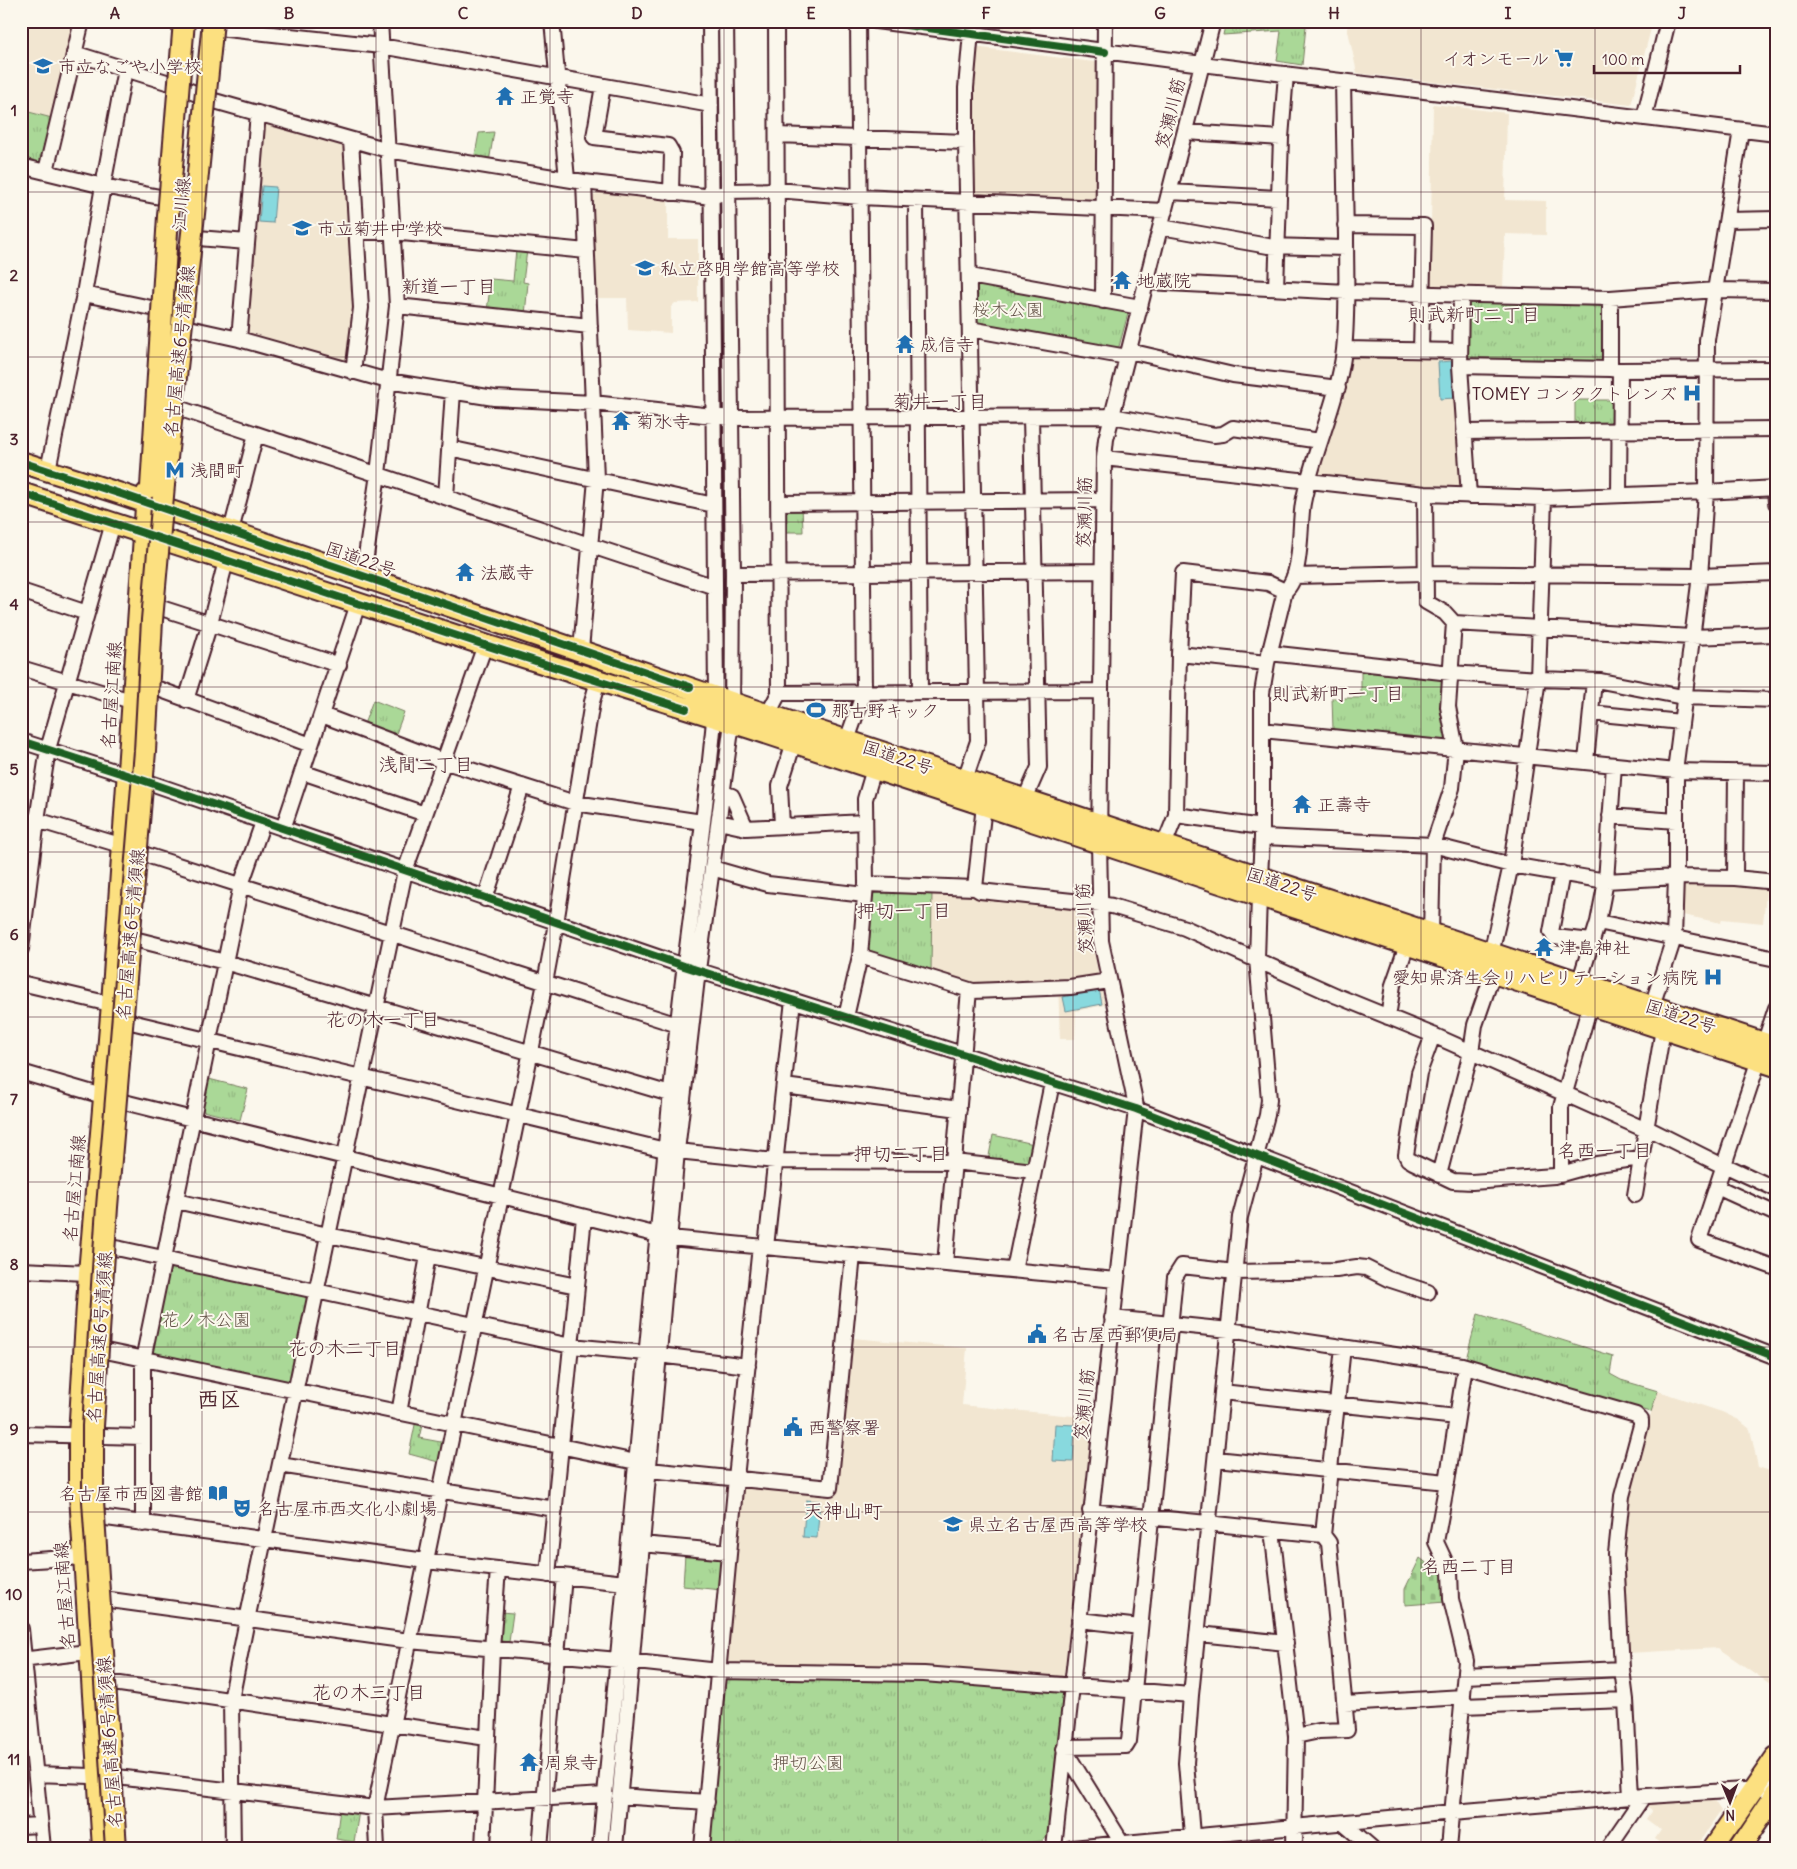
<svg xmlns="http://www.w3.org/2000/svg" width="1797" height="1869" font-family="Delius,'Klee One',sans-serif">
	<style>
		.built { fill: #f2e6d1 }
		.cemetery { fill: url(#cemetery-stones); stroke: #7a7c61 }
		.park { fill: url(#park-tufts); stroke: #7a7c61 }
		.water { fill: #88d9de; stroke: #6f8f96 }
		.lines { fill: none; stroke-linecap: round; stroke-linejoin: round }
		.minor-casing { stroke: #4a1f2b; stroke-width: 18 }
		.major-casing { stroke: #4a1f2b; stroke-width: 20 }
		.highway-casing { stroke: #4a1f2b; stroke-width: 24 }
		.minor { stroke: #fbf7ec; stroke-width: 14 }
		.major { stroke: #fce080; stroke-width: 16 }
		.highway { stroke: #fce080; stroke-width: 20 }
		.highway-bridge-casing { stroke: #4a1f2b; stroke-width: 24; stroke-linecap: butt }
		.highway-bridge { stroke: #fce080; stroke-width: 20 }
		.cycleway-casing { stroke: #fbf7ec; stroke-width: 11 }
		.cycleway { stroke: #1b5e20; stroke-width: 8 }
		.grid { fill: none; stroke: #4a1f2b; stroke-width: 1; stroke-opacity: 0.55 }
		.labels { text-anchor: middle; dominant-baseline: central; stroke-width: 4; stroke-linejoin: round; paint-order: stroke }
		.poi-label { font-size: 18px; fill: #4a1f2b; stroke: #fbf7ec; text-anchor: start }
		.street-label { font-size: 18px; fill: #4a1f2b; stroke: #fbf7ec }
		.park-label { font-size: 18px; fill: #67564b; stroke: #fbf7ec }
		.neighbourhood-label { font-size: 19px; fill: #4a1f2b; stroke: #fbf7ec }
		.quarter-label { font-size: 20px; fill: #4a1f2b; stroke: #fbf7ec }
		.district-label { font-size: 22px; font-weight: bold; fill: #4a1f2b; stroke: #fbf7ec }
		.neatline { fill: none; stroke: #4a1f2b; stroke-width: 2 }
		.grid-label { font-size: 16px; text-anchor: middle; font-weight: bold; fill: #4a1f2b }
	</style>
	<defs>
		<pattern id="cemetery-stones" width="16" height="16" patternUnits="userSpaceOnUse" patternTransform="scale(1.25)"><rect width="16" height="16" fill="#aad897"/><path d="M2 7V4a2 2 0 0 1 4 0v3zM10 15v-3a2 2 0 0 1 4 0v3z" fill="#94b982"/></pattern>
		<pattern id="park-tufts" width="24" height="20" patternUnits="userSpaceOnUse" patternTransform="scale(1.25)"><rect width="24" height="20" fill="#aad897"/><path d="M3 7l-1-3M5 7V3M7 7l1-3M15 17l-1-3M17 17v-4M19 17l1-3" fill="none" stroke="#94b982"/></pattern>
	</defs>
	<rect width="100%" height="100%" fill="#fbf7ec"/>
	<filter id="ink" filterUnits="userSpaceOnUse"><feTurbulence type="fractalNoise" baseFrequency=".02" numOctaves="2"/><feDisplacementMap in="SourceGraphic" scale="10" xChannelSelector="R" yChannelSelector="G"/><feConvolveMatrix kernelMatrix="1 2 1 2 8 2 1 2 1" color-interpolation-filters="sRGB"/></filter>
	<g filter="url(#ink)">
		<path class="built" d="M21,21H75L52,118L21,110Z
			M980,21H1032L1030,32L983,25Z
			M1346,21H1653L1631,105L1357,73Z
			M974,47L1102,63L1099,204L972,198L970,94Z
			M1433,104L1507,113L1505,200L1546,201V235L1505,234L1503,289L1430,286Z
			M264,122L347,146L358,307L348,364L244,335Z
			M599,192L668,200V239H698V302L675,303L671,307V333L628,330L627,298H593L589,198Z
			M1351,353L1451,356L1457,361L1466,489L1460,492L1315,479L1348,357Z
			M1683,881L1767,884L1763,923L1722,919L1721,923L1678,914Z
			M932,890L1091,907L1092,943L1105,1005L1076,1011L1075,1039H1060L1058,983L971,986L931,973Z
			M852,1338L967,1348L962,1405L1093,1418L1064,1675L1061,1678L931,1670L730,1664L727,1660L742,1488L746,1486L833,1495Z
			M1658,1391L1722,1412L1739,1420L1750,1429L1758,1467L1776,1473V1688L1718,1648L1628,1653L1623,1554L1625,1517L1631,1480Z
			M1713,1799L1721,1811L1695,1848H1669L1655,1839L1661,1830L1646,1819L1652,1810L1645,1805L1648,1803Z"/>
		<path class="cemetery" d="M1420,1558L1446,1578V1602L1405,1605V1589Z"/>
		<path class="park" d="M1226,21H1346L1345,24L1306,26L1302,65L1277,61L1281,31L1223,35Z
			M21,110L52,118L42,161L38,163L21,158Z
			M494,132L489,162L474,160L479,133Z
			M516,249L527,250L523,282L528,283L525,315L487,311L491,279L513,281Z
			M978,282L1129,310L1118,350L977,326L974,322L973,285Z
			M1468,302L1602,304L1606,309L1607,362L1603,365L1470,361L1465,356L1466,304Z
			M1575,400H1617L1616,424L1575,428Z
			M785,505H802L803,532H782Z
			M1361,668L1445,677L1451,734L1445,741L1333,730L1332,698H1361Z
			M373,700L404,712L394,739L363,727Z
			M874,888L932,890L931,973L865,950L871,893Z
			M205,1078L248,1089L240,1120L199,1110Z
			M993,1135L1034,1144L1030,1163L1025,1166L988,1161Z
			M168,1266L305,1296L307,1300L290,1379L287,1381L149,1352Z
			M1478,1314L1613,1356L1610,1374L1621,1380L1658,1391L1651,1412L1466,1359Z
			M416,1420L423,1421L419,1438L446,1443L442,1463L409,1454Z
			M685,1554L721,1558L723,1562L721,1590L683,1586Z
			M500,1612L513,1613L509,1642L501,1641L498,1636Z
			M728,1676L924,1679L1059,1690L1063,1693L1047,1835L1042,1841L958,1848H709L725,1678Z
			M340,1809L359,1811L354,1842L336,1839Z"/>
		<path class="water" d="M262,186L276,187L273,223L259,222Z
			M1453,361L1455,398L1440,399L1438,362Z
			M1099,989L1102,1004L1066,1011L1063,997Z
			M1055,1424L1075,1425L1073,1462L1053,1461Z
			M806,1500L820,1501L817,1538L803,1537Z"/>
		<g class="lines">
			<g class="minor-casing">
				<path id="minor" d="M552,21L567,179
					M876,21L1202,64L1776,134
					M218,28L381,46L711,105
					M74,53L176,85L211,100L388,150L584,182L712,197L728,191L777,190L860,197L1165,211
					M603,86L594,137L668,146L672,153L671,193
					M1644,118L1668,21
					M1185,132L1281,138
					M777,135L966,142
					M351,140L361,308L353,372
					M21,166L103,186L165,198
					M46,171L82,21
					M1170,192L1278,198
					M916,200L920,692
					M1727,220L1776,219
					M1345,225L1424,226L1421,350
					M1161,227L1268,246L1346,248
					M356,232H392L586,251
					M198,238L247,242
					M970,276L1140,307
					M1147,282L1347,292L1610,298L1716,290L1776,291
					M1276,288L1281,138L1286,74
					M84,294L156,309L189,328L239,339L388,381L494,398L593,403L731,418L1112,416L1214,435L1223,434L1233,428L1320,441
					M1461,294L1460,366L1469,496
					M1610,298V369
					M1103,301L1105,21
					M397,306L590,326
					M970,329L1127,357
					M239,339L258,113
					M1344,349L1459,351
					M1129,351L1233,375L1338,388
					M1460,366L1610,369L1620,370L1776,369
					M181,409L715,587
					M1464,432L1776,429
					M449,448L714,505
					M1104,458L1425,494L1544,498L1706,492L1776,488
					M48,470L84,294L103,186L125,69
					M1775,488L1776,503
					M1425,494L1426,602L1445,613L1454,623L1448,707L1456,749L1452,788L1433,845L1431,934
					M1619,495L1620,370
					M446,497L453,391
					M779,503L1103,500
					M231,531L256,434
					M733,574L1102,571
					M363,576L378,474L397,306L380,21
					M1294,576L1426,573L1700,576L1776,573
					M21,591L87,613
					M158,607L339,665
					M1454,623L1691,637L1776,634
					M581,650L596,479L584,182
					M1269,653L1451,673L1538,679L1601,681L1683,697L1776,700
					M1179,654L1267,663
					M21,668L131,701
					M153,687L311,745
					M779,693L1101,691
					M186,700L210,623L226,561
					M1591,713L1681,722
					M768,714L779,693L776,21
					M322,715L443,761L575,803L702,822
					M1262,730L1676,771L1776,773
					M847,740L864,692L858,21
					M21,741L145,781L684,966L1136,1109L1776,1357
					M1586,761L1594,681
					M302,772L425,814
					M965,779L978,741L966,142V88L972,21
					M723,793L732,796L746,828
					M1025,799L1039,767L1031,417
					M1610,816L1676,821
					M21,821L37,820L120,845
					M719,822L746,828L865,822
					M782,826L780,786L794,742
					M1262,827L1176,815L1179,654L1183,573L1268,583L1285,591
					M283,829L358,604
					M1262,837L1433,845L1511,865L1606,881L1676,877L1735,878L1776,882
					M1164,845L1176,815
					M140,853L678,1025
					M712,868L768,884L865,895
					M1562,873L1551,932L1554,937L1592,941
					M1260,877L1262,837V693L1267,663L1285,591C1303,576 1299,525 1303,503C1313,451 1338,403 1344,350C1348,312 1346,274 1346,236C1345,185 1344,133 1343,81
					M1735,878L1736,772
					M866,884L975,888L980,891L1100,904L1112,906L1185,928L1337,996L1433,1035L1646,1130H1651L1723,1166
					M975,888L984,805
					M485,899L522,786
					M1598,922L1776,959
					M134,939L225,962L670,1094
					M21,949L37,820L48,749L113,523
					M860,956L973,991L1070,987L1109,981
					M21,983L110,1004
					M1579,983L1598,922L1606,881L1614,765
					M1652,1006L1674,938L1676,877V763L1700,576L1706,492L1707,340L1741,130
					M1776,1008L1699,1240L1776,1268
					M846,1017L860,956L866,884L865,799L874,769
					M1388,1017L1393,985L1407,945
					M127,1021L665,1150
					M1433,1035L1419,1073L1406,1155L1408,1159L1413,1162L1453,1181L1472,1182L1554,1176L1597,1164L1641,1158
					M21,1072L120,1101L670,1238L1116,1280
					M784,1086L959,1109
					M677,1151L775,1161L954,1162L1034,1171
					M1724,1165L1776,1189
					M1439,1175L1471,1052L1475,1025L1493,973L1491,954L1511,865L1538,679L1544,498
					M1561,1175V1107L1590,1005
					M1717,1187L1776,1214
					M1635,1195L1663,1029
					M176,1201L328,1235L577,1286
					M108,1247L121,1249L571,1346L646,1353
					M766,1247L793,1000
					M945,1264L969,990
					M21,1270L87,1273
					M1014,1270L1052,1083
					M1112,1318L1229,1330L1462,1365L1636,1415L1641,1420V1425L1622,1496L1616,1554L1622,1669L1626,1700L1631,1797
					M101,1350L636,1462L649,1470L830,1488L853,1255
					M659,1355L748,1366
					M1222,1392L1457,1417
					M399,1413L428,1256
					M21,1434L143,1437
					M1216,1459L1447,1482
					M280,1465L555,1509
					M1090,1511L1323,1535L1329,1543L1347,1730L1319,1731L1296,1736
					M99,1517L426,1561L625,1583
					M143,1524V1360L241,885L263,822
					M1272,1530L1296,1736L1294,1848
					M1323,1535L1343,1347
					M642,1544L729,1552
					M21,1561L82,1557
					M548,1575L584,1217
					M103,1599L409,1641L618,1660L719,1671L924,1674L1191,1695
					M1079,1620L1140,1627
					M21,1629L43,1848
					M1199,1634L1286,1643
					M21,1660L88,1652
					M1465,1676L1622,1669
					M110,1684H120L487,1738
					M1345,1704L1463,1697
					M1462,1706L1626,1700
					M1065,1747L1126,1746L1129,1741L1175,1277L1182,1266L1235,1272L1336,1270L1357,1267L1366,1268L1388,1279L1428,1292
					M1064,1749L1122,1843V1848
					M36,1774L117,1777L375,1808L605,1795
					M619,1796L707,1802
					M1343,1823L1372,1848
					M21,1826L41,1825
					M1192,1835L1186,1763L1191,1695L1240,1217L1267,1115L1269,1100L1257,959L1259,896
					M233,1848L231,1700L247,1620L405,871L485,645
					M377,1848L375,1808L545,983L556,923L592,702L598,681
					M483,1848L492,1649L498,1569
					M540,1848L564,1576
					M600,1848C625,1585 647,1322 674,1060C686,938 707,817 716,696L710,21
					M615,1848L677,1151L698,970L732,723L733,574L726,21
					M702,1848L736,1478L760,1246
					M1054,1848L1136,1109L1135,1101L1101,941L1099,843L1104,458L1106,439L1112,416L1213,21
					M1072,1848L1453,1812L1631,1797L1776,1788
					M1449,1848L1466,1661L1451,1599L1450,1572L1436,1542L1447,1482L1465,1366
					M1608,1848L1643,1797"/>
			</g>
			<g class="major-casing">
				<path id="major" d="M101,1848L77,1480V1435L87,1273L110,1004L145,492"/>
			</g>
			<g class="highway-casing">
				<path id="highway" d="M21,462L121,494L751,709L1776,1047
					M21,493L485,645L750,728L1776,1066
					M1713,1848L1776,1757
					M1740,1848L1776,1794"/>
			</g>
			<use href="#minor" class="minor"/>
			<use href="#major" class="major"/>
			<use href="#highway" class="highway"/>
			<g class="highway-bridge-casing">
				<path id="highway-bridge" d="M151,487L168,216L184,21
					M116,1848L93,1501V1426L107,1207L145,751L152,620L164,485L193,224L213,21"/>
			</g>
			<use href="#highway-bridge" class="highway-bridge"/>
			<g class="cycleway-casing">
				<path id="cycleway" d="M876,21L1105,52
					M21,462L121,494L690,687
					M21,493L485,645L686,709
					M21,741L145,781L684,966L1136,1109L1776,1357"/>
			</g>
			<use href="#cycleway" class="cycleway"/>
		</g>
	</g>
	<path class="grid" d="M202,21V1848M376,21V1848M550,21V1848M724,21V1848M898,21V1848M1073,21V1848M1247,21V1848M1421,21V1848M1595,21V1848M21,192H1776M21,357H1776M21,522H1776M21,687H1776M21,852H1776M21,1017H1776M21,1182H1776M21,1347H1776M21,1512H1776M21,1677H1776"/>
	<defs>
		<g id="supermarket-bare" transform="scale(1.5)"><path d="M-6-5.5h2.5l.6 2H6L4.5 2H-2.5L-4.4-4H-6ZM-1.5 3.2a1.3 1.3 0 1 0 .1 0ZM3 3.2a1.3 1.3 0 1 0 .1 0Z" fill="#1f6fb2" stroke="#fbf7ec" stroke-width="2.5" paint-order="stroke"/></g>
		<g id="school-bare" transform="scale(1.5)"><path d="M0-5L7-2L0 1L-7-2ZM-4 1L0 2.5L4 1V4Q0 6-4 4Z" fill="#1f6fb2" stroke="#fbf7ec" stroke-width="2.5" paint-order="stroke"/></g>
		<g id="temple-bare" transform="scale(1.5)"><path d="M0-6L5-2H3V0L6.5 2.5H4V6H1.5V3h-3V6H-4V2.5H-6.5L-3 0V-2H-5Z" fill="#1f6fb2" stroke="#fbf7ec" stroke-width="2.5" paint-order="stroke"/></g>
		<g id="hospital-bare" transform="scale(1.5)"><path d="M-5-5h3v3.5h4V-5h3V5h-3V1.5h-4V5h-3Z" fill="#1f6fb2" stroke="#fbf7ec" stroke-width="2.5" paint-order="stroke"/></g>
		<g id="metro-bare" transform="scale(1.5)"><path d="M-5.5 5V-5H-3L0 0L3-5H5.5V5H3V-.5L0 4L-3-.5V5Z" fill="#1f6fb2" stroke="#fbf7ec" stroke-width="2.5" paint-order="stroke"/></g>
		<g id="stadium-bare" transform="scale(1.5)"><path d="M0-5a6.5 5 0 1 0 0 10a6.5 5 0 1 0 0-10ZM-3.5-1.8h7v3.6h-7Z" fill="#1f6fb2" stroke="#fbf7ec" stroke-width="2.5" paint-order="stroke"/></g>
		<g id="civic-bare" transform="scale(1.5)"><path d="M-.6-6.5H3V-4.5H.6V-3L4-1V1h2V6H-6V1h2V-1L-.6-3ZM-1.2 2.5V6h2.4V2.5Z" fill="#1f6fb2" stroke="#fbf7ec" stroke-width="2.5" paint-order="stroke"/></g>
		<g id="library-bare" transform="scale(1.5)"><path d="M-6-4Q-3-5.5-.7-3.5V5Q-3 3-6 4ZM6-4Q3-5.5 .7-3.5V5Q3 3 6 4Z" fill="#1f6fb2" stroke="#fbf7ec" stroke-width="2.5" paint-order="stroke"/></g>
		<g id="theatre-bare" transform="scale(1.5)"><path d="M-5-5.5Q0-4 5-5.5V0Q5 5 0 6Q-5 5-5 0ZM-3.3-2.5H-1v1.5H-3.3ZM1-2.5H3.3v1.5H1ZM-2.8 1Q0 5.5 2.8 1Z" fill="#1f6fb2" stroke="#fbf7ec" stroke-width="2.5" paint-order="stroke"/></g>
	</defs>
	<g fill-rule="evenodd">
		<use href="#supermarket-bare" x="1564" y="58"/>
		<use href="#school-bare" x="43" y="66"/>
		<use href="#temple-bare" x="505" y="96"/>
		<use href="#school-bare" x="302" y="228"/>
		<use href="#school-bare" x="645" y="268"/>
		<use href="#temple-bare" x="1122" y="280"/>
		<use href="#temple-bare" x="905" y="344"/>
		<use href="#hospital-bare" x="1692" y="393"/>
		<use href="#temple-bare" x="621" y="421"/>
		<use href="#metro-bare" x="175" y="470"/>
		<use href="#temple-bare" x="465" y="572"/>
		<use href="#stadium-bare" x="816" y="710"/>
		<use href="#temple-bare" x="1302" y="804"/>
		<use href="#temple-bare" x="1544" y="947"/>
		<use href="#hospital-bare" x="1713" y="977"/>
		<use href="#civic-bare" x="1037" y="1334"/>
		<use href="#civic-bare" x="793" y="1427"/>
		<use href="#library-bare" x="218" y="1493"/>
		<use href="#theatre-bare" x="242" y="1508"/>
		<use href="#school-bare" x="953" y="1524"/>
		<use href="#temple-bare" x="529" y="1762"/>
	</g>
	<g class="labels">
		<g class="poi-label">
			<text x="1549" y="58" text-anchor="end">イオンモール</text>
			<text x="58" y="66">市立なごや小学校</text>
			<text x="520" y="96">正覚寺</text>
			<text x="317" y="228">市立菊井中学校</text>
			<text x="660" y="268">私立啓明学館高等学校</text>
			<text x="1137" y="280">地蔵院</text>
			<text x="920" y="344">成信寺</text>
			<text x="1677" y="393" text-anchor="end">TOMEY コンタクトレンズ</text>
			<text x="636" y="421">菊水寺</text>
			<text x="190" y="470">浅間町</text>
			<text x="480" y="572">法蔵寺</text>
			<text x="831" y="710">那古野キック</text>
			<text x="1317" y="804">正壽寺</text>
			<text x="1559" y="947">津島神社</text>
			<text x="1698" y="977" text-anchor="end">愛知県済生会リハビリテーション病院</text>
			<text x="1052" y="1334">名古屋西郵便局</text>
			<text x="808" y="1427">西警察署</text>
			<text x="203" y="1493" text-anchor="end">名古屋市西図書館</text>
			<text x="257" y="1508">名古屋市西文化小劇場</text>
			<text x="968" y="1524">県立名古屋西高等学校</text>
			<text x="544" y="1762">周泉寺</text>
		</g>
		<g class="street-label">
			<text transform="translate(1170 113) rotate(-76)">笈瀬川筋</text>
			<text transform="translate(181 204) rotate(-85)">江川線</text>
			<text transform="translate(179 351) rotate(-84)">名古屋高速6号清須線</text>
			<text transform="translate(1084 512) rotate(-89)">笈瀬川筋</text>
			<text transform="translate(361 559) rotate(19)">国道22号</text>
			<text transform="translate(111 695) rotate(-86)">名古屋江南線</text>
			<text transform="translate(898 757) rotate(18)">国道22号</text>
			<text transform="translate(1282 884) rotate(18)">国道22号</text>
			<text transform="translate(1084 918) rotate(-93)">笈瀬川筋</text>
			<text transform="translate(130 934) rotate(-85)">名古屋高速6号清須線</text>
			<text transform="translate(1681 1016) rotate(18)">国道22号</text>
			<text transform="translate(74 1188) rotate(-85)">名古屋江南線</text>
			<text transform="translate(99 1337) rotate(-86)">名古屋高速6号清須線</text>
			<text transform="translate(1084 1404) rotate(-84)">笈瀬川筋</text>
			<text transform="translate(64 1595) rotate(-94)">名古屋江南線</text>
			<text transform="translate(109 1742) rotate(-94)">名古屋高速6号清須線</text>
		</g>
		<g class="park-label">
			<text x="1008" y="309">桜木公園</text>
			<text x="206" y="1319">花ノ木公園</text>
			<text x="808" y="1762">押切公園</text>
		</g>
		<g class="neighbourhood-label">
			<text x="449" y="286">新道一丁目</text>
			<text x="1474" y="314">則武新町二丁目</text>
			<text x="940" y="401">菊井一丁目</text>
			<text x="1338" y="693">則武新町一丁目</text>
			<text x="426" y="764">浅間二丁目</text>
			<text x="904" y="910">押切一丁目</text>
			<text x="383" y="1019">花の木一丁目</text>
			<text x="1605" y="1150">名西一丁目</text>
			<text x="901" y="1153">押切二丁目</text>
			<text x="345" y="1348">花の木二丁目</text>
			<text x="1469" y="1566">名西二丁目</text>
			<text x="369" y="1692">花の木三丁目</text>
		</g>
		<g class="quarter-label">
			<text x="843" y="1510">天神山町</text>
		</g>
		<g class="district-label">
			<text x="219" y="1399">西区</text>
		</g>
	</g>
	<rect width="1797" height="1869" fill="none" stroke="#fbf7ec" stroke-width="55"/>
	<g transform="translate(1730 1802) rotate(179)" stroke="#fbf7ec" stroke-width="4" paint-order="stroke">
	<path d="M0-4L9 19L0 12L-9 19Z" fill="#4a1f2b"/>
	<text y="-8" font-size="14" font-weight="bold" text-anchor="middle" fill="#4a1f2b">N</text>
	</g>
	<path d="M1594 65v8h146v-8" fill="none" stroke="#4a1f2b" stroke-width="2.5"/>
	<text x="1602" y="65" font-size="15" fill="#4a1f2b" stroke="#fbf7ec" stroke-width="4" paint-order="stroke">100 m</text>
	<rect x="28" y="28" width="1742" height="1814" class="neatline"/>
	<g class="grid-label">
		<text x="115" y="19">A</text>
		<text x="289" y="19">B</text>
		<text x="463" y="19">C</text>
		<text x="637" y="19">D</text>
		<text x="811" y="19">E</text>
		<text x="986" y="19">F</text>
		<text x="1160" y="19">G</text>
		<text x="1334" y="19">H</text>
		<text x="1508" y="19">I</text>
		<text x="1682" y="19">J</text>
		<text x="14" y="116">1</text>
		<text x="14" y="281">2</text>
		<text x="14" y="445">3</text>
		<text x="14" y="610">4</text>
		<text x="14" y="775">5</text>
		<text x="14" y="940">6</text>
		<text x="14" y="1105">7</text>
		<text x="14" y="1270">8</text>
		<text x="14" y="1435">9</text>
		<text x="14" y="1600">10</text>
		<text x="14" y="1765">11</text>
	</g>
</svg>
